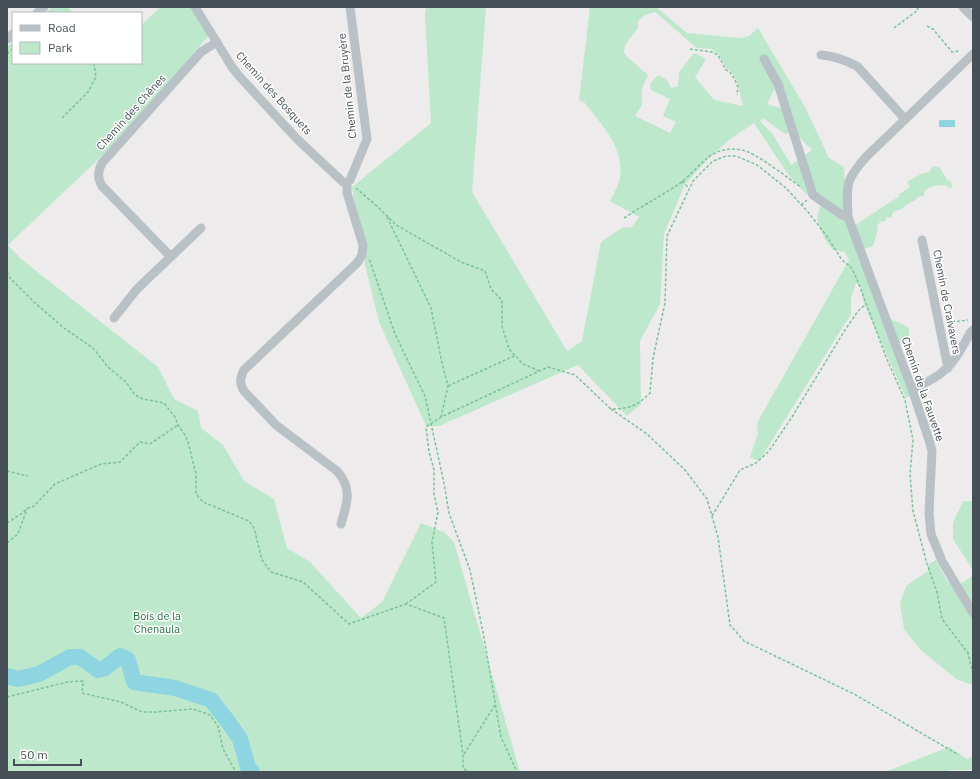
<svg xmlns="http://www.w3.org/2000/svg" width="980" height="779" font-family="'IBM Plex Sans',sans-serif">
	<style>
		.green { fill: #bde8cb; fill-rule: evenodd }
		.water { fill: #8fd5e1 }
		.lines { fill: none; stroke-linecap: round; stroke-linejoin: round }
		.river { stroke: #8fd5e1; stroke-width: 16 }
		.path { stroke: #79c29a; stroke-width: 1.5; stroke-dasharray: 3 2; stroke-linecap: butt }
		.minor { stroke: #b8c1c6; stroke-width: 9 }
		.labels { text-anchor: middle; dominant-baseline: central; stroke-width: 3; stroke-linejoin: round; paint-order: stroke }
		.street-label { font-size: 11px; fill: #465056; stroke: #fff }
		.park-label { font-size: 11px; fill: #206f43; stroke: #fff }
	</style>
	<rect width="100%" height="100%" fill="#eeebec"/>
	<path class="green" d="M52,7H68L73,13H45Z
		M161,7H192L209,35L160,94L107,151L8,245L21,259L158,367L174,399L198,411L201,428L223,445L244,481L274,499L287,548L310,562L361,618L382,602L421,523L444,532L454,542L520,772H7V47L13,42V63H141V25Z
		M426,7H486L472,192L567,351L582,341L601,242L623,227L631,228L639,217L610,201C613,195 617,188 619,181C627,150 601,124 584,102L579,100L590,7H656L687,33L740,38L749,36L758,28L805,107L829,158L844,167L845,191L844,217L881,314L909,328V339L894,345L912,394L906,398L864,304L861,287L856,283L851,298V314L759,461L750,457L758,433L757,423L849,260L845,252L833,250L824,238L817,220L820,205L804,192L787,173L754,123L733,137L713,154L685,184L664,234L660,304L640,341L641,404L627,416L578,365L439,426H426L379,322L365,265V246L355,206L352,187L431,123L425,15ZM655,12L697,48L712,49L719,55L727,69L731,71L737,81L743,106L714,100L695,77L706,59L694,53L679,72L678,86L671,88L667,80L658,75L650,84L651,90L670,99L663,116L676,122L670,133L635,116L642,105V88L648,75L626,56L624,52L625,45L638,28V21L645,15ZM778,82L798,136L812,150L791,165L772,133L760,121L763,118L785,134L791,132L786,110L767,104Z
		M933,166L940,168L948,181L950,180L953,188H949L946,185L934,186L925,190L924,196L918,197C914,203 906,202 902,209L893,212L891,218L887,217L885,221L880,222L877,226L878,229L873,246L863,249L855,225C870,216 885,205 900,196L899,194L910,187L907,182L921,174L929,172Z
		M963,501H973V570L953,539V523Z
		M936,560L947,581L962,583L973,575V685L956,679L921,650L904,629L900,603L906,586L928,571V565Z
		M949,747L967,759L973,756V770H952L944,772H885Z"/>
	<path class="water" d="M939,120H955V127H939Z"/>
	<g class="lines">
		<path class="river" d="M7,676L18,679L39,674L70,657H80L98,670L105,668L120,656L128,660L134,682L175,688L211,700L229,723L240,739L248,767L252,772"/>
		<path class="path" d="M927,26L933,29L952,52L960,51
			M894,28L918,10L917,7
			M690,49L712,52L718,55L726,70L730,72L735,80L738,87L737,95
			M7,54L13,48
			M62,118L88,92L96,77L94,63
			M682,181L689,188
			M356,188L380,209L396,225L461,262L485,271L491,289L502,300V326L509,349L523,364L540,371
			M801,205L807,200
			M387,217L431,308L442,363L448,386L441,417
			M624,218C642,206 661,196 679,184C701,168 709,144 742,150C755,152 789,179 801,187
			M369,260L370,261L395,334L425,396L444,483L449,513L470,570L483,632L501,737L517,772
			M7,272L10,278L34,302L64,328L93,348L108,367L126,382L135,395L143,399L164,403L175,417L178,425L185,435L188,442L196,474V494L203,502L249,521L254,528L262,560L271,572L303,582L349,624L406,604L444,618L463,755V768L468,772
			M947,323L968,320
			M448,386L514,356
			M611,409L647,434L685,470L707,499L718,537L730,625L744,641L854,694L959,755
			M7,471L28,476
			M712,516L740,470L756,463L769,451L792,417L845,330L858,311L866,304
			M7,523L21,514L28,508L34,506L55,484L101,464L120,462L140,442L150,444L178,425
			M7,543L18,534L27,509
			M406,604L436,582L432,542L438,512L434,494V470L429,452L426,427L441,417L548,367L575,375L611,409C629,409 637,406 650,393L653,358L665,303L667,236L693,181L713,161L726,156H736L757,165L786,188L808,212L826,235L842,260L851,267L857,279L886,357L905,400L913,440L910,474L913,511L927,564L937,592L942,619L968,653L973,674
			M7,697L67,682L83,681L82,693L121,702L142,712H156L193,709L210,715L218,726L223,749L236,772
			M464,754L495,705"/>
		<path class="minor" d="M195,7L232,67L239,76L297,139L343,182L347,183
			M963,7L973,17
			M37,13L44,7
			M7,39L13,34
			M973,54L866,157C844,182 847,185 848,217L912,389L929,440L932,451L929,513L931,534L942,561L973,613
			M821,55C834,56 845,60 857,66L905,119
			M764,59L778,84L813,195L842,215L848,217
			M347,183L350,180L367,139L350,7
			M922,240L948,368
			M171,257L102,186C97,177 98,171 102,163L201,52L217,42
			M114,318L137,289L201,228
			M912,389C946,375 954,364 970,333L973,330
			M341,524C347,503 353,489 337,471L276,425L244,391C239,383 240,378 244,370L357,263L362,255L363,245L347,193V183"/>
	</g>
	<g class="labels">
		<g class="street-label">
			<text transform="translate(347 86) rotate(-96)">Chemin de la Bruyère</text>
			<text transform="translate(274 93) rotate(48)">Chemin des Bosquets</text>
			<text transform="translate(131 112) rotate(-48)">Chemin des Chênes</text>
			<text transform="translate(947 302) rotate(79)">Chemin de Craivavers</text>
			<text transform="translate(923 389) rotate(71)">Chemin de la Fauvette</text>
		</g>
		<g class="park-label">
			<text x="157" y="616">Bois de la<tspan x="157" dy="13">Chenaula</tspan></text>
		</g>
	</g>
	<rect width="980" height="779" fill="none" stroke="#465056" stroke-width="16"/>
	<rect x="12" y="12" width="130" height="52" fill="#ffffff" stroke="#b5b9bb"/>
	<rect x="20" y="25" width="20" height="6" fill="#b8c1c6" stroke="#b5b9bb"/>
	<text x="48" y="32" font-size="12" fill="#465056">Road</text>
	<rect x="20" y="42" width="20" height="12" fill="#bde8cb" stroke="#b5b9bb"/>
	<text x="48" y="52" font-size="12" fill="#465056">Park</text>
	<path d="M14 759v6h67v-6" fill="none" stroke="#465056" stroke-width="2"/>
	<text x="20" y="759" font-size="12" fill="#465056" stroke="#ffffff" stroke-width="3" paint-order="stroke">50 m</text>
</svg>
